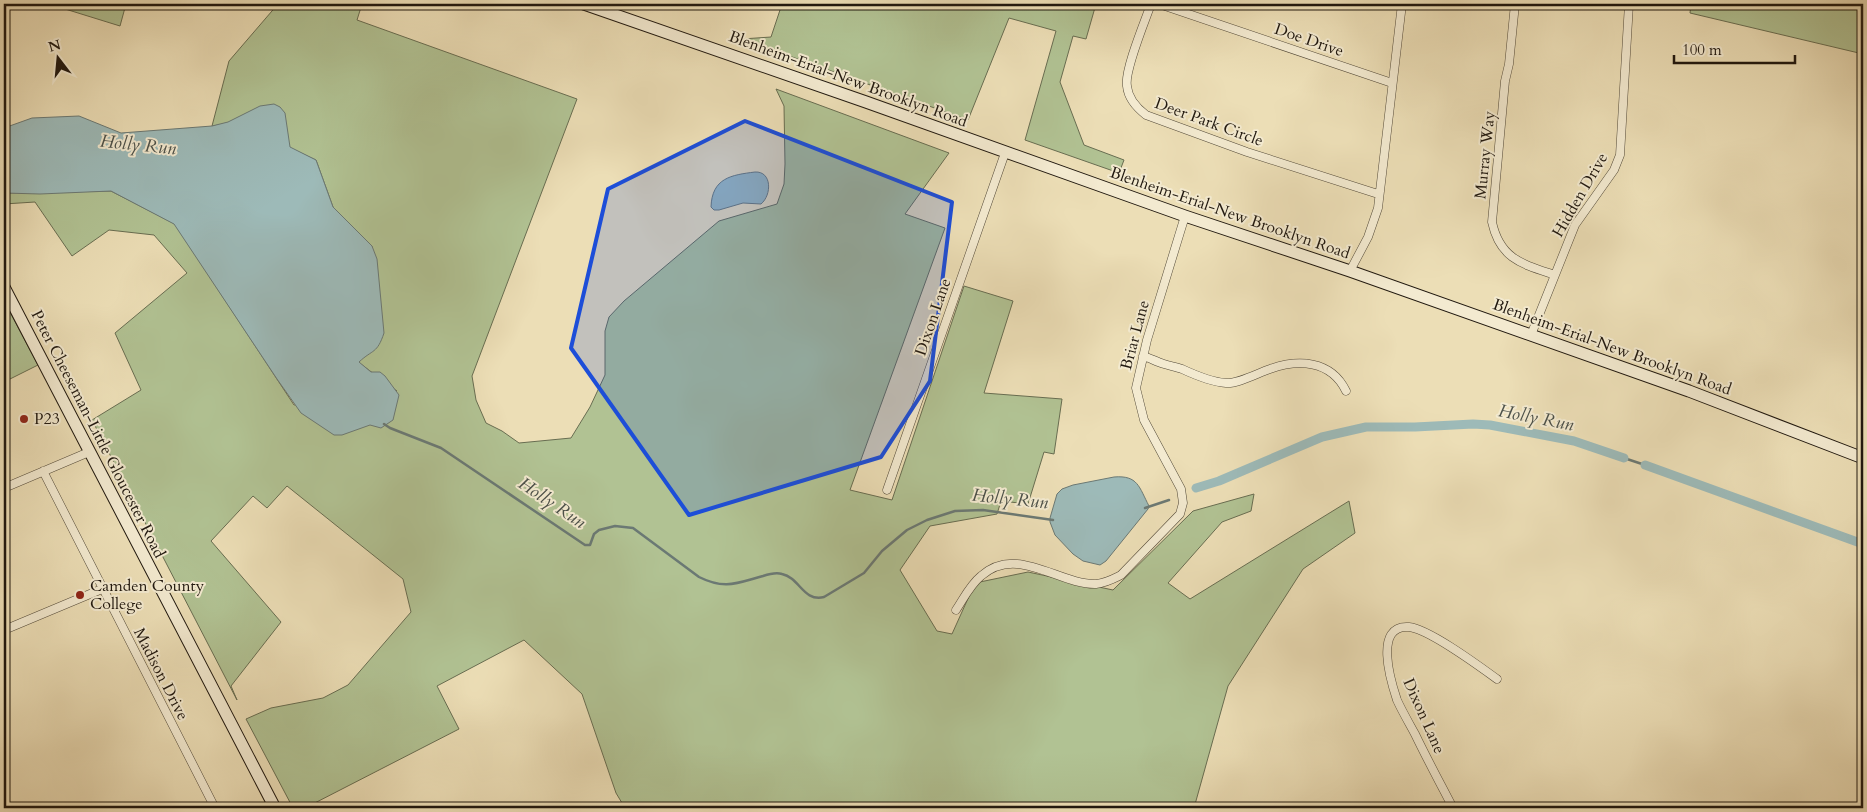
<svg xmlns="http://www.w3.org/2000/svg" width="1867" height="812" font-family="Cardo,serif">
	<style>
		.green { fill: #b1c293; stroke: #686d51 }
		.water { fill: #9dbab8; stroke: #6b7974 }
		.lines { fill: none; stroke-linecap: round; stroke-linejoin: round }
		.stream { stroke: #6b7974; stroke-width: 2.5 }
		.canal { stroke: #9dbab8; stroke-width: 9 }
		.street-casing { stroke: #534a39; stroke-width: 9 }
		.secondary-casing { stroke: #20180f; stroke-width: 13 }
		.street { stroke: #f3ead0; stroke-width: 8 }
		.secondary { stroke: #f3ead0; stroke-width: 11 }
		.marked { fill: #1d4ed8; fill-opacity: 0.2; stroke: #1d4ed8; stroke-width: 4; stroke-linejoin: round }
		.poi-dot { fill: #8f2418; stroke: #f3ead0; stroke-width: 2 }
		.labels { text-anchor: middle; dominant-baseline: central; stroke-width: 4; stroke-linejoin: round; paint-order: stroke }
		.street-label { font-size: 16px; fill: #20180f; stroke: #f3ead0 }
		.poi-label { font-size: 16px; fill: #20180f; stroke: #f3ead0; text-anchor: start }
		.water-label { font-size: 18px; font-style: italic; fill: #4c514a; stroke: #f3ead0 }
	</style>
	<rect width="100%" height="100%" fill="#ecdeb6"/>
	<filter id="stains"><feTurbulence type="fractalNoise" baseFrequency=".004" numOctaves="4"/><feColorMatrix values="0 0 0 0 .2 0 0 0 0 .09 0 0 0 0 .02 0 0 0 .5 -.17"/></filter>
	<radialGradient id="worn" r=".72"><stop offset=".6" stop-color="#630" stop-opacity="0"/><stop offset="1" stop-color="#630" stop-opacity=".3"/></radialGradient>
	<path class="green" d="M49,4H126L120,26Z
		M278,4H362L357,20L577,99L472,376L476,400L486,423L502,431L519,443L571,438L590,407L605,375V331L609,317L624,301L719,221L777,204L784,184L785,164L784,106L776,89L949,153L905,214L945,228L850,490L892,500L964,286L1013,301L984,393L1062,399L1054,454L1044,452L1028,504L1001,501L997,514L930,526L900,570L937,631L952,634L975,583L1028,572L1113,590L1193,511L1254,494L1251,511L1222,522L1168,583L1190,599L1349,501L1355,533L1303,569L1228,686L1194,808H625L616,793L582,694L524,640L437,686L459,729L305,808H293L246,719L271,708L323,698L348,685L411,612L403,579L287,486L267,508L253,496L211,541L281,622L231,686L237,700L92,420L141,390L115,333L187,273L154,235L109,230L72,256L35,202L4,204V193L111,191L175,224L294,405L397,391L358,362L372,246L333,207L316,160L290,148L219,125L212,126L229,61Z
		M782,4H1096L1086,39L1073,36L1060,82L1084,145L1124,160L1119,173L1025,140L1056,31L1009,18L968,120L742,39L771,37Z
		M1691,4H1863V54L1690,13Z
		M4,301L38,365L4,382Z"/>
	<path class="water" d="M274,104L280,107L285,113L290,147L316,160L333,207L372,246L377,259L384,333C377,354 373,349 359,362L371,372H380L385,376L399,395L393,420L381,428L370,425L342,435H334L301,413L277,379L174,224L111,191L40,194L4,193V128L32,118L79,116L121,133L212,126L228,122L260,106Z
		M755,172C772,171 772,195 761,204L743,203L719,210H714L711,207C712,178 731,175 755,172Z
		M1114,477C1138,475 1139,487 1149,506L1148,509L1106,561L1100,565L1083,561L1073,554L1055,535L1050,522V518L1057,494L1062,489L1073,485Z"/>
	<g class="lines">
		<path class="stream" d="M384,424L390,428L441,448L585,545H590L594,534L599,530L615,526L633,528L699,577C725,590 737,583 763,576C769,574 776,572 782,574C800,578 803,602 824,597L864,573L882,551L907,530L927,520L955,511L983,510L1053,520
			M1624,458L1645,465
			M1145,508L1169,500"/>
		<path class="canal" d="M1645,465L1863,544
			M1196,488L1219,481L1322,437L1366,427H1415L1473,424L1490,425L1574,441L1624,458"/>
		<g class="street-casing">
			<path id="street" d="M1151,4C1145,21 1124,71 1127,86C1128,98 1137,108 1146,115L1247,152L1378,194
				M1159,4L1392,83
				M1515,4L1509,64L1505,81L1492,222C1500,259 1522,264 1555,275
				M1350,271L1368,237L1378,208L1402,4
				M1531,335L1575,225L1614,170L1620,155L1629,4
				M1143,356C1150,358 1157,362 1164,364C1170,366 1177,367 1182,369C1195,375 1212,382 1226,383C1238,384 1258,373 1270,369C1298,359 1331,360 1346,391
				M43,471L215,808
				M4,488L89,452
				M887,490L1005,153
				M956,610C964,598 970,585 981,576C1017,544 1059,585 1096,584C1106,583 1113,579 1121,575L1180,514L1183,503L1181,489L1144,420L1136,388L1147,340L1185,216
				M4,630L102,589
				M1453,808C1440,783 1427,759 1415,734C1409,723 1402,711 1397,700C1391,682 1373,624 1409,627C1429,629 1479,666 1497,679"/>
		</g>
		<g class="secondary-casing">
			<path id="secondary" d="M584,4L866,102L1185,216L1350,271L1689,391L1863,458
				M4,287L275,808"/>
		</g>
		<use href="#street" class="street"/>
		<use href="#secondary" class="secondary"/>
	</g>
	<path class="marked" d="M745,121L952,202L930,381L881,457L689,515L571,348L608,189Z"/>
	<g class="poi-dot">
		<circle cx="24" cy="419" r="5"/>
		<circle cx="80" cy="595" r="5"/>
	</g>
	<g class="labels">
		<g class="street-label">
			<text transform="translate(1309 40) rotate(19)">Doe Drive</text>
			<text transform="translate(848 79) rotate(20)">Blenheim-Erial-New Brooklyn Road</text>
			<text transform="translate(1209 122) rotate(20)">Deer Park Circle</text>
			<text transform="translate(1485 155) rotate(-84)">Murray Way</text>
			<text transform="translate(1580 195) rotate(-60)">Hidden Drive</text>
			<text transform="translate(1230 213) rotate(19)">Blenheim-Erial-New Brooklyn Road</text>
			<text transform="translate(933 317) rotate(-71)">Dixon Lane</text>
			<text transform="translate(1135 335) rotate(-75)">Briar Lane</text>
			<text transform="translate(1612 347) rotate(20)">Blenheim-Erial-New Brooklyn Road</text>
			<text transform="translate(98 434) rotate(63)">Peter Cheeseman-Little Gloucester Road</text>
			<text transform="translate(161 674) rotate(63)">Madison Drive</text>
			<text transform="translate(1424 716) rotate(66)">Dixon Lane</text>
		</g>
		<g class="poi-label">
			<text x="34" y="419">P23</text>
			<text x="90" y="586">Camden County<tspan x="90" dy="18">College</tspan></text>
		</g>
		<g class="water-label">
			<text transform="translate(138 145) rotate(6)">Holly Run</text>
			<text transform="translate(1536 418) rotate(11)">Holly Run</text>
			<text transform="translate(1010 499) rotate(6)">Holly Run</text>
			<text transform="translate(552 503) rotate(34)">Holly Run</text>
		</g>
	</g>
	<rect width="1867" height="812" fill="none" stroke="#ecdeb6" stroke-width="20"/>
	<rect x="5" y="5" width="1857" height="802" fill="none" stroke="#20180f" stroke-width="2.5"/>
	<rect x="10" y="10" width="1847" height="792" fill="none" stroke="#20180f"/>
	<g transform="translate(58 58) rotate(344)" stroke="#f3ead0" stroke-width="4" paint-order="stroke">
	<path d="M0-4L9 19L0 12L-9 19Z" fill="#20180f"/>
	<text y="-8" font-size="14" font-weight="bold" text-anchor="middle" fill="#20180f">N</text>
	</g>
	<path d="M1674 55v8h121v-8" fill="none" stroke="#20180f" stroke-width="2.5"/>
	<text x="1682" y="55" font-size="15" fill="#20180f" stroke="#f3ead0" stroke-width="4" paint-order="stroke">100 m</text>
	<rect width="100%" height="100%" filter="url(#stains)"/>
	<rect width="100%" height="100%" fill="url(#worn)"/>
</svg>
